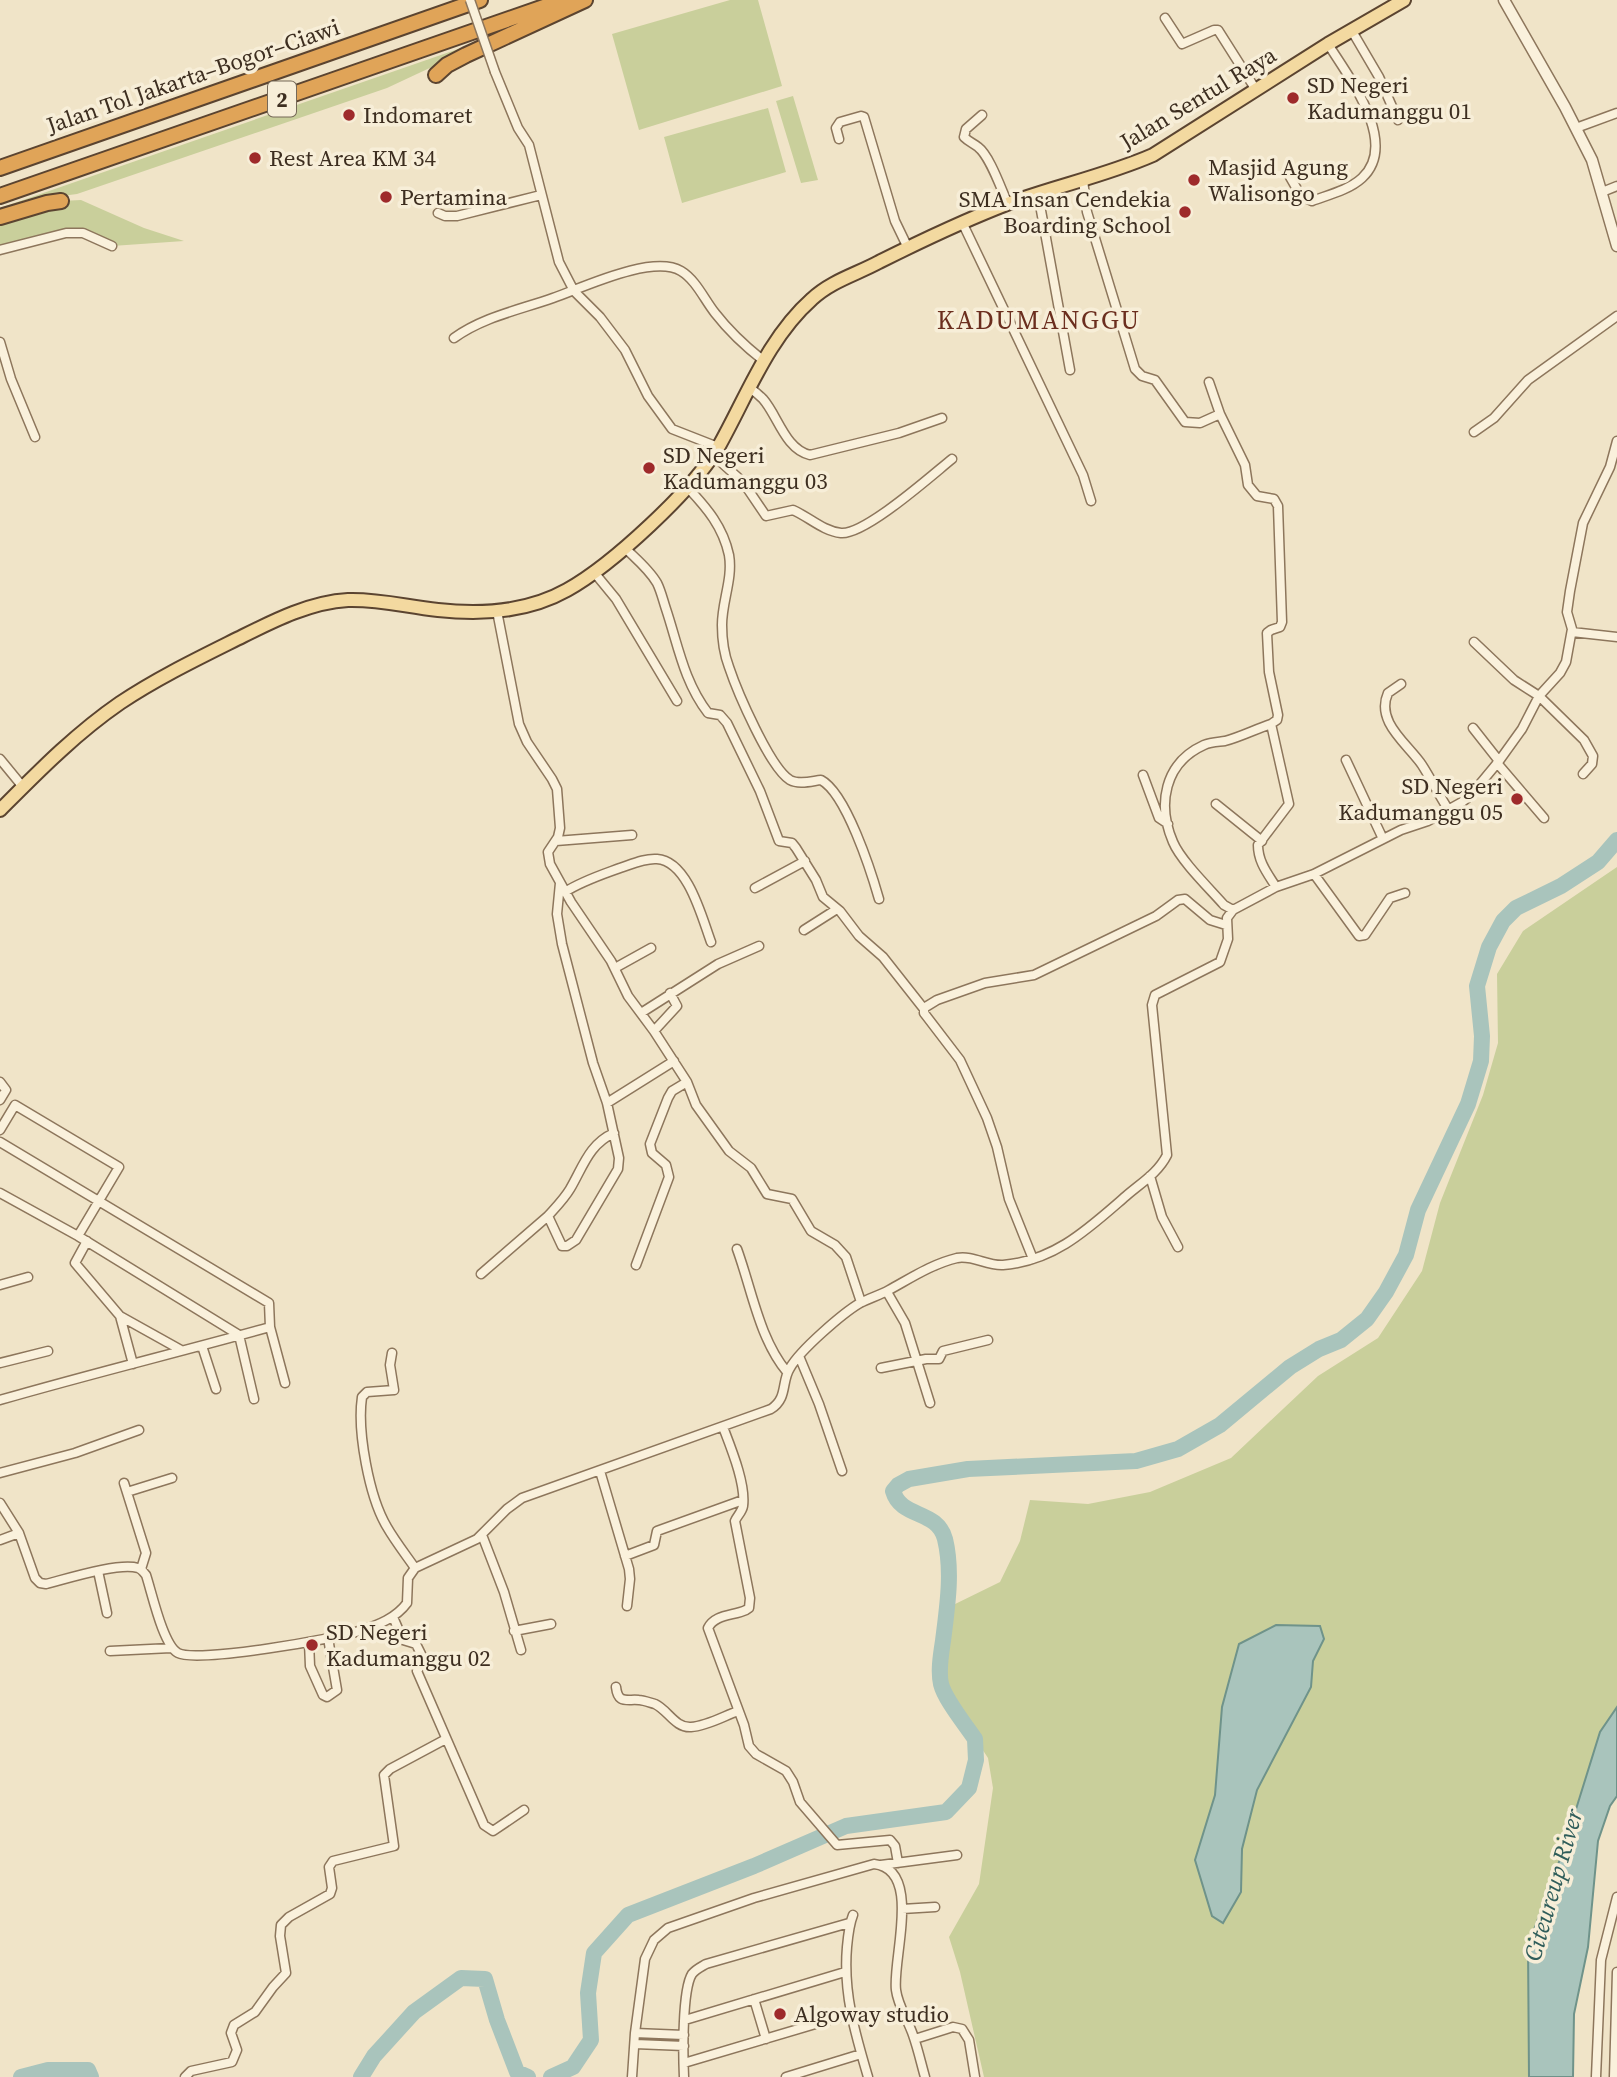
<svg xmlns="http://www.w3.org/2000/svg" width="1617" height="2077" font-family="'Source Serif 4',serif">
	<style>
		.green { fill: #c9cf9b }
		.water { fill: #a9c4bc; stroke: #6f938a; stroke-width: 2 }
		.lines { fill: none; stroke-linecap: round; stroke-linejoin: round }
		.river { stroke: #a9c4bc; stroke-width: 16 }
		.minor-casing { stroke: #8d765c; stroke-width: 11 }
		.tertiary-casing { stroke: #8d765c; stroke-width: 13 }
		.primary-casing { stroke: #5b4430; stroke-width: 16 }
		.motorway-casing { stroke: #5b4430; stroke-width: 18 }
		.minor { stroke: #faf1dc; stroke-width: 8 }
		.tertiary { stroke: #faf1dc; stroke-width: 10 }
		.primary { stroke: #f3d9a0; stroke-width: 12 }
		.motorway { stroke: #e0a458; stroke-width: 14 }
		.minor-bridge-casing { stroke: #8d765c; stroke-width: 11; stroke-linecap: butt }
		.minor-bridge { stroke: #faf1dc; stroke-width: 8 }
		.poi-dot { fill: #9e2a2b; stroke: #f7eed8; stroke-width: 2.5 }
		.labels { text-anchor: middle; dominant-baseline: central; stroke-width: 7; stroke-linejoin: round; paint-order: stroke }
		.shield { fill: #f7eed8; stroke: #756857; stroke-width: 2 }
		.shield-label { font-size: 21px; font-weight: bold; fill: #3d2e20 }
		.street-label { font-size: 23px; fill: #3d2e20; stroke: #f7eed8 }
		.poi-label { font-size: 23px; fill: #3d2e20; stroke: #f7eed8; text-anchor: start }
		.water-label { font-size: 24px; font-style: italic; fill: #2f5d5a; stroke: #f7eed8 }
		.quarter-label { font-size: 26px; letter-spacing: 2px; fill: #6b2e1e; stroke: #f7eed8 }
	</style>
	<rect width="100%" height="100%" fill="#f0e4c8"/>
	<path class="green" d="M730,0H758L782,86L639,130L612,34Z
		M464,47L466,51L387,88L77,194L54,197L0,212V208Z
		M793,96L818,180L801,183L776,101Z
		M768,108L786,172L682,203L664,137Z
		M81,200L144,228L184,241L112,246L83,233L0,250V217L61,201Z
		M1617,867V1707L1600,1732L1563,1851L1528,1946L1529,2077H984L960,1972L949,1937L979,1884L993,1788L988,1758L941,1686V1659L947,1608L1000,1582L1020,1541L1030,1500L1088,1504L1150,1492L1231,1458L1318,1376L1378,1338L1422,1271L1440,1203L1483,1095L1498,1043L1497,974L1523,931Z"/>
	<path class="water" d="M1276,1625L1320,1626L1324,1639L1313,1661L1311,1687L1257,1790L1242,1849L1241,1892L1223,1923L1212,1916L1195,1860L1215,1795L1222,1707L1239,1644Z
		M1617,1707V1796L1610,1806L1598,1841L1588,1947L1574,2014L1573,2077H1529L1528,1946L1563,1851L1600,1732Z"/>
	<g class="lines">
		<path class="river" d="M21,2077L48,2070H88L91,2077
			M361,2077L374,2056L414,2012L461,1978L485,1979L497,2020L517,2072L528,2077
			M551,2077L573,2067L591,2040L588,1993L594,1953L628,1915L754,1866L846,1826L946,1812L969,1788L976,1760L975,1739C965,1724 945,1700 941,1684C938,1671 941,1654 943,1641C947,1608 953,1572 945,1539C937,1509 901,1519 893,1491L898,1485L909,1479L968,1469L1136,1461L1178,1449L1220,1425L1290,1367L1319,1349L1341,1340L1367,1319L1386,1292L1406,1255L1418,1210L1468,1104L1481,1061L1482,1036L1477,986L1489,947L1503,921L1516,908L1561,886L1598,862L1617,840"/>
		<g class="minor-casing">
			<path id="minor" d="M1165,18L1182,44L1214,30H1218L1256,90
				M1352,31L1379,77L1398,120
				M495,72L518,128L529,145L559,262L574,291L600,317L625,350L648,396L672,429L718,447
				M982,115L966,129L964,137C969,142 973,143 978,147C990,156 1001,189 1008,204
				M1576,128L1617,113
				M839,139L836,128L840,122L861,116L864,117L895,221L908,248
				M1290,177L1301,196L1312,201C1328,195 1349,190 1362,178C1400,143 1348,76 1328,44
				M1083,180L1087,212L1135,369L1142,376L1155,380L1185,422L1200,423L1220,414
				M1602,192L1617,186
				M1038,194L1070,370
				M438,213L445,216H457L541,195
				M962,222L1083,475L1091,501
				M0,250L66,233H83L112,246
				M454,338C483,317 519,310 553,298C582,288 652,254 681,271C696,280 704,299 715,313C729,331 746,347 764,361
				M0,342L11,379L35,437
				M1209,382L1220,414L1245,465L1248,485L1257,496L1274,499L1278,506L1282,622L1280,627L1271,630L1267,633L1269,672L1278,715L1277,720L1271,724
				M750,388C754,391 759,395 763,399C778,416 785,449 810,455L899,433L942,418
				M1474,432L1494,418L1528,380L1617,316
				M713,455L743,482L766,516L793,510C809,517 823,531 841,533C865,535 932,475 952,459
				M688,488C707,508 723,527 729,555C733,579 722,601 722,625C722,639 724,654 729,667C737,691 770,768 790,780C799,785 812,781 821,780C846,793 871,871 879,899
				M624,547C635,558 649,569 657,583C661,591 663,600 666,609C678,645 684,682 708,713L720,715L727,723L760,791L779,841L792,843L796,848L816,880L823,897L840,911L859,936L883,957L924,1009
				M593,571L616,599L677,701
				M497,611L519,724L527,742L552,779L557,789L560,828L558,837L548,852L550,864L571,902L611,961L628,996L654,1031L687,1082L696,1105L729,1151L751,1168L767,1194L792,1199L811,1231L835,1245L846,1257L861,1302
				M1572,632L1617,637
				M1474,642L1514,680L1539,696L1584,740L1593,756L1592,764L1583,774
				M1401,684L1388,693C1375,722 1408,744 1422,765C1431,779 1439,795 1448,809
				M1473,728L1499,761
				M0,759L23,787
				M1346,760L1383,839
				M1497,763L1544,818
				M1143,775L1159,818L1168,824
				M1216,804L1262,841
				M556,841L632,835
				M1314,874L1359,936L1365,935L1390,898L1405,893
				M755,888L805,861
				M565,892C582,881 601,875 620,868C632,864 645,858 657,859C688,861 702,918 711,942
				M1233,910L1224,905C1210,889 1181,861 1173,842C1157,805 1164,763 1204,745C1211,742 1218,742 1225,741C1240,737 1256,729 1271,724L1289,804L1258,845C1258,862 1268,874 1276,887
				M804,930L837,909
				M615,968L651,948
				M641,1013L718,964L759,946
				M654,1031L677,1006L670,993
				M0,1082L6,1090L0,1100
				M607,1103L674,1061
				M0,1130L15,1105L119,1167L78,1236
				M0,1142L269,1303L270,1327L285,1383
				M1150,1176L1162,1217L1178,1247
				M0,1193L78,1236L239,1335L254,1399
				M548,1216C556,1207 564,1199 570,1189C583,1167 589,1144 614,1133
				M87,1241L75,1263L120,1316L133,1364
				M737,1249C752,1290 759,1338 787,1372
				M1033,1259L1009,1199L997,1147L987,1118L960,1060L924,1013V1008L937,1000L985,983L1034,975L1156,916L1178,900L1185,899L1210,920L1226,925
				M636,1265L669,1177L666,1165L652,1153L650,1144L668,1098L672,1091L687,1082
				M481,1274L548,1216L562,1246H567L576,1240L618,1169L619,1158L607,1103L593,1063L562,944L557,914L560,883
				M0,1285L28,1277
				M887,1292L905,1323L930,1403
				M120,1316L181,1350
				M202,1346L216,1389
				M392,1353L390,1365L394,1390L367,1392L362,1397C357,1431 369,1497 387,1527C395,1541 406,1555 415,1568
				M799,1356L819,1404L842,1471
				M0,1363L48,1351
				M881,1368L926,1359H939L943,1351L988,1340
				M0,1400C90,1374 180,1352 270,1327
				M723,1427C731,1448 746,1484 743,1506C742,1512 737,1516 735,1521L750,1598L749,1608L746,1610C733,1616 715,1614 708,1628L744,1725L749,1746L756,1754L786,1771L793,1782L800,1802L837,1845L890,1840L895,1846L898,1863
				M600,1471L629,1569L630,1579L627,1606
				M0,1473L75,1453L139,1430
				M124,1483L146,1553L141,1569
				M127,1492L172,1478
				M0,1503L19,1533L35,1578L40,1583L46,1584C66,1579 119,1562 138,1568C142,1569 143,1572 146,1575C152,1593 163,1645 178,1653C196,1663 337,1639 362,1630C378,1625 396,1618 407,1603L408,1578L415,1568L477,1539L507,1509L522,1498L771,1409C788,1398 781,1382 790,1368C800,1350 843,1313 860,1303C870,1298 880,1295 889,1290C911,1278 932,1264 957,1258C973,1255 987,1266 1003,1265C1055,1261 1089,1228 1126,1196C1141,1183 1158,1173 1167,1155L1152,1005L1155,995L1220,962L1228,939L1227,918L1233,910L1276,887L1314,874L1401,830L1428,821L1462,802L1470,796L1499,761L1522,729L1539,696L1560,673L1566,662L1572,629L1567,612L1570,591L1583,523L1610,467L1617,441
				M482,1535L504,1592L521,1650
				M0,1540L19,1533
				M625,1556L654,1545L657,1531L743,1500
				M98,1571L107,1613
				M393,1617L403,1640L416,1644L423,1658L422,1664L417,1671L484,1825L493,1831L524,1810
				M514,1631L551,1624
				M309,1642L310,1666L323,1695L327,1697L337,1690L328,1638
				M110,1651L171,1648
				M616,1687C618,1704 626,1699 639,1700C643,1700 651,1703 655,1704C668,1710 675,1728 691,1727C707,1726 724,1716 738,1711
				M881,1865L957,1855
				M902,1909L935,1907
				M853,1915C849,1925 848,1936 847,1947C843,1993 855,2033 868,2077
				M754,1999L766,2039
				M685,2020L845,1972
				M635,2033L684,2035
				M915,2039L953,2027L962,2029L969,2040L975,2077
				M635,2044L684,2046
				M684,2063L849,2014
				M185,2077L191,2071L232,2062L237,2050L231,2033L234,2025L255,2012L273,1987L286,1973L280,1936L281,1925L289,1917L330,1894L332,1888L329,1867L333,1861L394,1846L384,1775L390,1769L446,1739
				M632,2077L635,2033L645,1959L654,1940L668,1928L754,1898L874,1864C923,1869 892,1959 896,1990C898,2006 908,2020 913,2035C918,2049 921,2063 925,2077
				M684,2077C683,2056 682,1990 692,1974C696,1969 701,1967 706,1964L849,1923
				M786,2077L861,2054
				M1596,2077L1601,1960L1617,1897
				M1614,2077L1617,1972"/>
		</g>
		<g class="tertiary-casing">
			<path id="tertiary" d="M1504,0L1565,107L1592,160L1617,246"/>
		</g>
		<g class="primary-casing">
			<path id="primary" d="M0,810C38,772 75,734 120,703C159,677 201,657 243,636C275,620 311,602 348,600C381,599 407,607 438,610C483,615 528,612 567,590C612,565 693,490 719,446C747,396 768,338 812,299C831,281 857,274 879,262C921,241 963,221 1007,204C1055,186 1105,176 1153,155L1328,44L1404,0"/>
		</g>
		<g class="motorway-casing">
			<path id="motorway" d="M436,75L447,65L466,55L585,0
				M0,168L480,0
				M0,196L564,0
				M0,217L47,203L61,201"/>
		</g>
		<use href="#minor" class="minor"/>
		<use href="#tertiary" class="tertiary"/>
		<use href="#primary" class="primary"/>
		<use href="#motorway" class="motorway"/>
		<g class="minor-bridge-casing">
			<path id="minor-bridge" d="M470,0L495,72"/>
		</g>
		<use href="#minor-bridge" class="minor-bridge"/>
	</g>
	<g class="poi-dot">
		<circle cx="1293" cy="98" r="7"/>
		<circle cx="349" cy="115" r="7"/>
		<circle cx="255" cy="158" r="7"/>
		<circle cx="1194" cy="180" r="7"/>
		<circle cx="386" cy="197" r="7"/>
		<circle cx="1185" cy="212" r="7"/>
		<circle cx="649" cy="468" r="7"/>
		<circle cx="1517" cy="799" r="7"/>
		<circle cx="312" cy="1645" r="7"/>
		<circle cx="780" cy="2014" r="7"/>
	</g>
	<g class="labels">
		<rect class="shield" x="268" y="81.5" width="28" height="35" rx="5"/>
		<g class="shield-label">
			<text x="282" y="99">2</text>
		</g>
		<g class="street-label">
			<text transform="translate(193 76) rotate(-19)">Jalan Tol Jakarta–Bogor–Ciawi</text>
			<text transform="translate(1198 98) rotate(-31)">Jalan Sentul Raya</text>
		</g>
		<g class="poi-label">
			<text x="1307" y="85">SD Negeri<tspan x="1307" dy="26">Kadumanggu 01</tspan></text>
			<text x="363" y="115">Indomaret</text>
			<text x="269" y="158">Rest Area KM 34</text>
			<text x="1208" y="167">Masjid Agung<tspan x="1208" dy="26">Walisongo</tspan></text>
			<text x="400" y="197">Pertamina</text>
			<text x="1171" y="199" text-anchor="end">SMA Insan Cendekia<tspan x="1171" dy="26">Boarding School</tspan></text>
			<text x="663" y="455">SD Negeri<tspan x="663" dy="26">Kadumanggu 03</tspan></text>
			<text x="1503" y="786" text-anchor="end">SD Negeri<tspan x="1503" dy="26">Kadumanggu 05</tspan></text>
			<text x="326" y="1632">SD Negeri<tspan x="326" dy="26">Kadumanggu 02</tspan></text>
			<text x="794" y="2014">Algoway studio</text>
		</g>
		<g class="water-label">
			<text transform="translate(1553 1885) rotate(-74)">Citeureup River</text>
		</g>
		<g class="quarter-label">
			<text x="1039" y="320">KADUMANGGU</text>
		</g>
	</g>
</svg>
